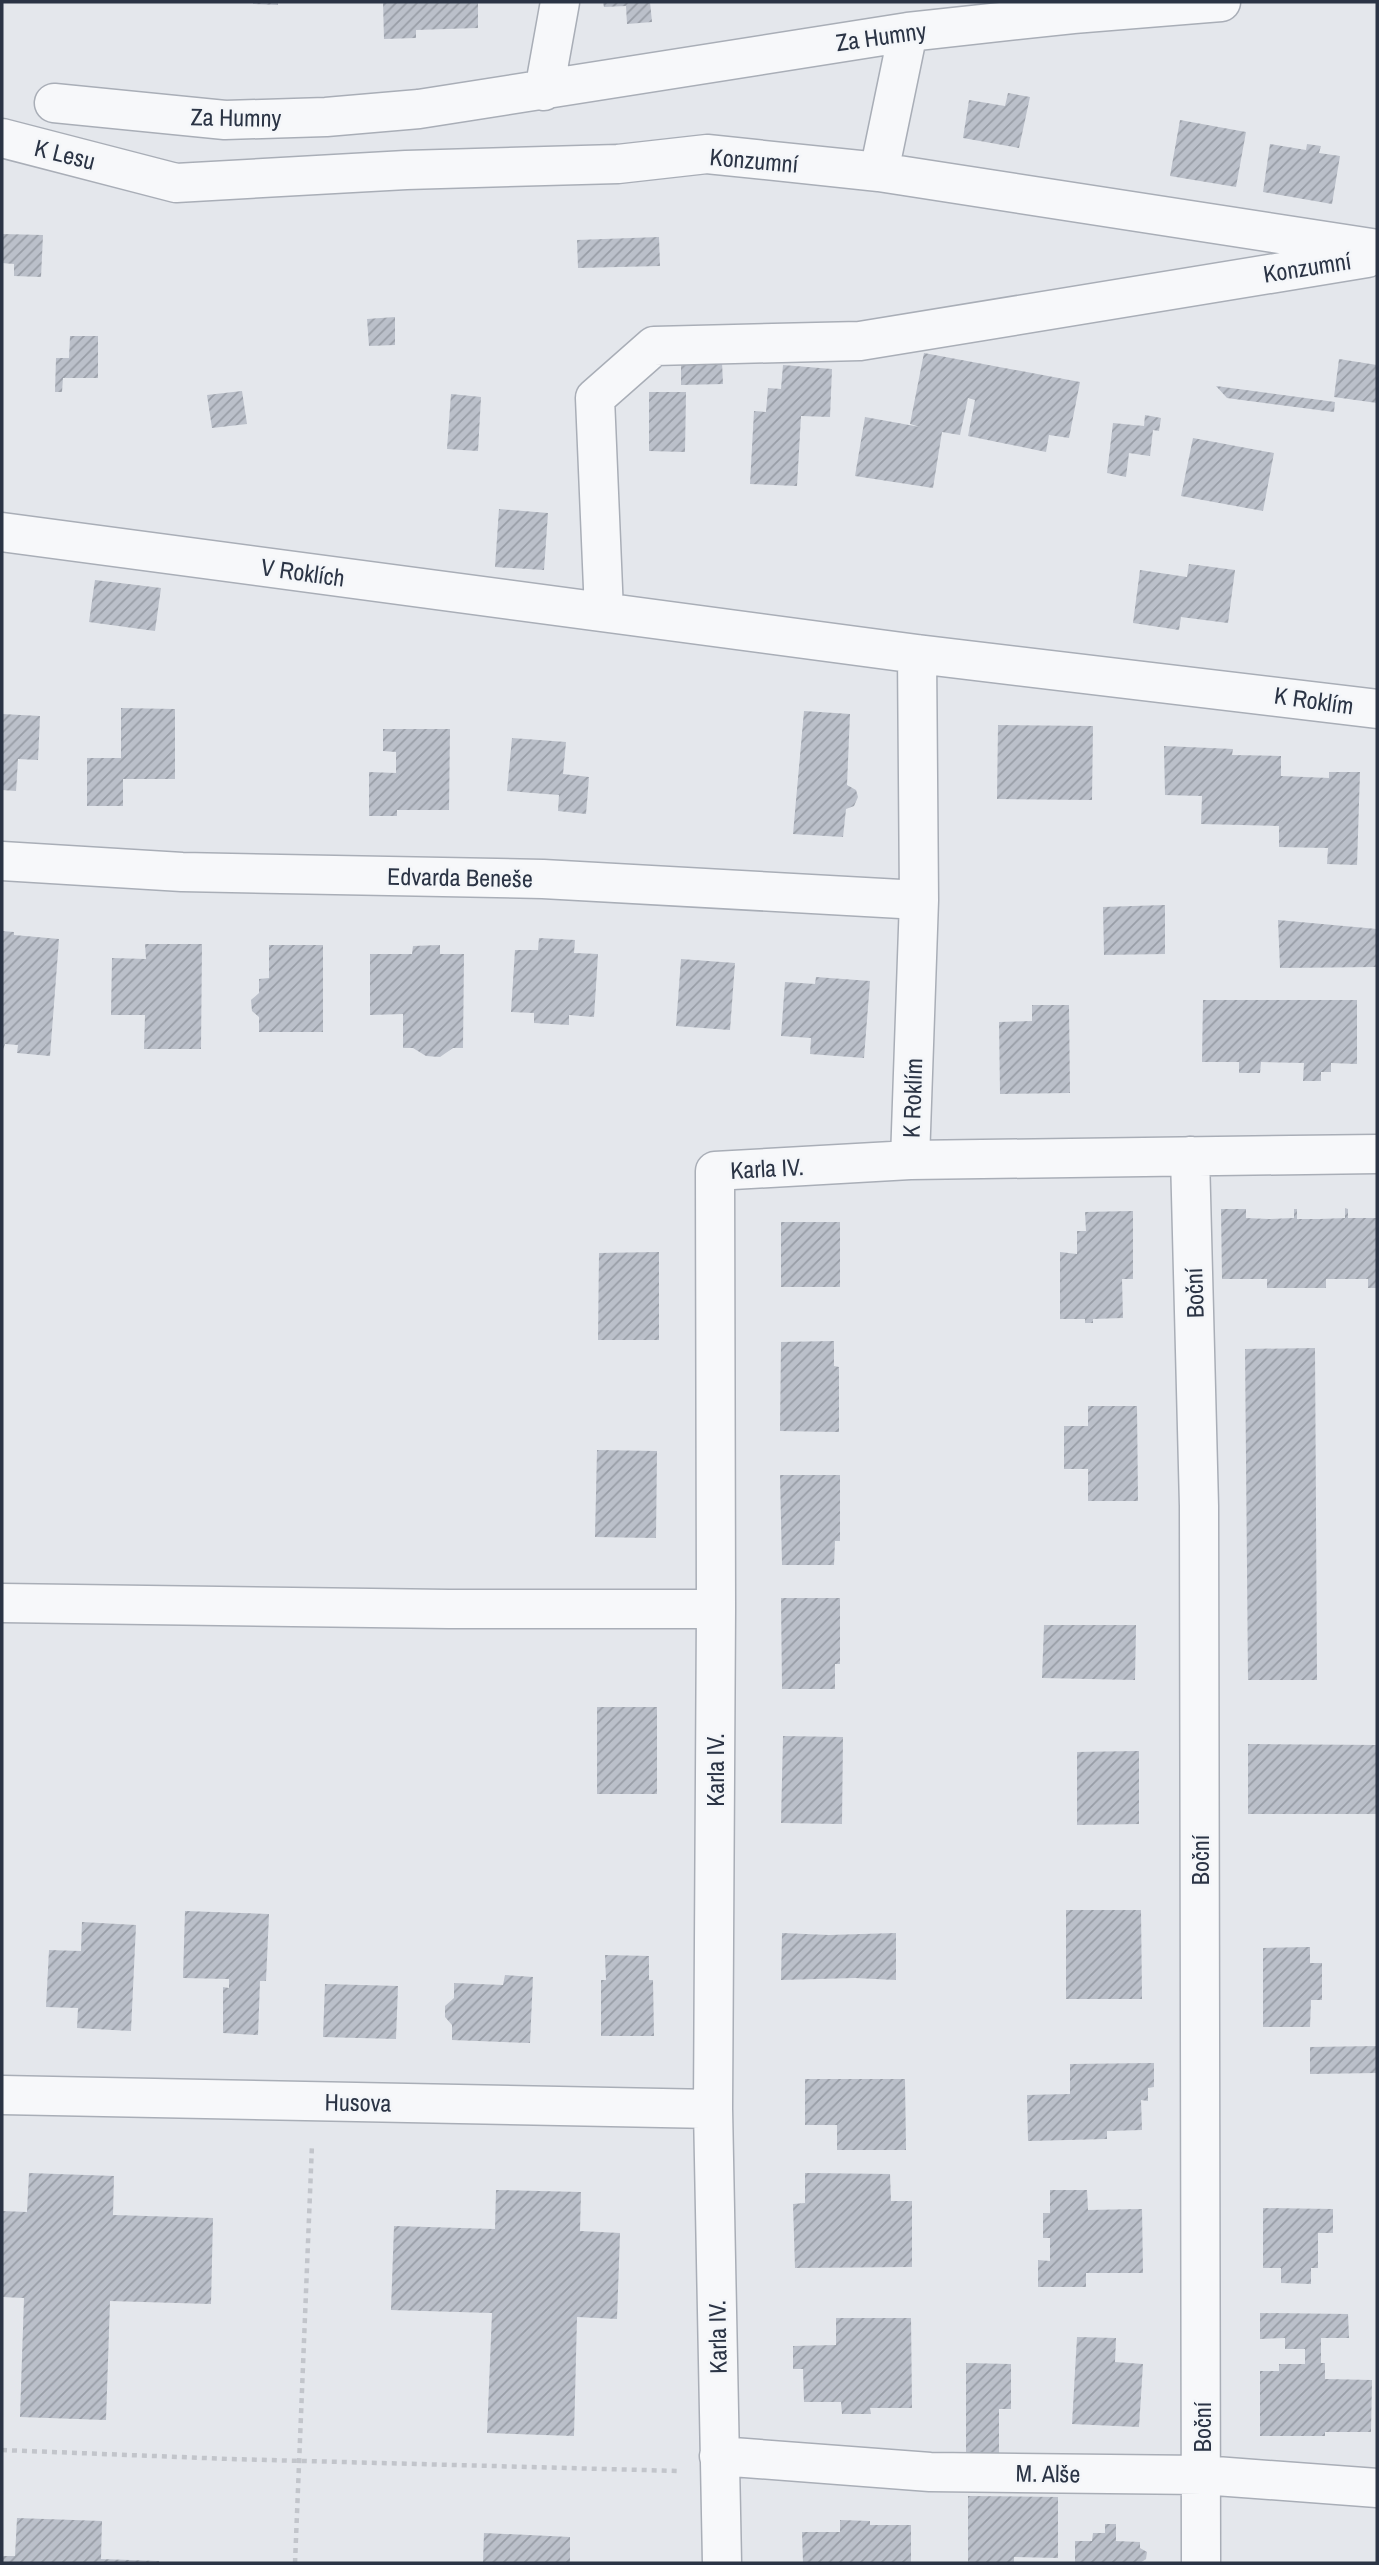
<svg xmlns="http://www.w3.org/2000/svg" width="1379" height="2565" font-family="'Archivo Narrow',sans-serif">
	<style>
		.building { fill: url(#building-hatch) }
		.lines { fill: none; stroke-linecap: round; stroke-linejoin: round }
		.minor-casing { stroke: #a9aeb7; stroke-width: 41 }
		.path { stroke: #c2c5cb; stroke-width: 4.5; stroke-dasharray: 5 5; stroke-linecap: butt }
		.minor { stroke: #f7f8fa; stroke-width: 38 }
		.labels { text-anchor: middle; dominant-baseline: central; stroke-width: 5; stroke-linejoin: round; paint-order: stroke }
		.street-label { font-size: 24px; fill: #2b3445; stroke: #f4f6f9 }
	</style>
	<defs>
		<pattern id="building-hatch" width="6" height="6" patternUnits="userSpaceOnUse" patternTransform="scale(1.75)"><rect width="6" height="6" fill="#bbc0ca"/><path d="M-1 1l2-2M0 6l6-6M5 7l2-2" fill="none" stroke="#989da6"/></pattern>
	</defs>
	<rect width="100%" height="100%" fill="#e4e7ec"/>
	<path class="building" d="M253,2H278V5L253,4Z
		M383,2H478V28L416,30V38L384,39Z
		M603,2H650L652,22L627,24L626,6L604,7Z
		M1008,93L1030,97L1019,148L963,138L969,100L1005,106Z
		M1180,120L1246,132L1236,187L1170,176Z
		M1270,144L1306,150L1307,144L1321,146L1319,153L1340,156L1332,204L1263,192Z
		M2,234L43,235L41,277L14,276V264L2,263Z
		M659,237L660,266L578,268L577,240Z
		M395,317V345L369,346L367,319Z
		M70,336H98V378H63L62,392H55L56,358H69Z
		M924,353L1080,382L1069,438L1049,435L1046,452L968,436L975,400L968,398L960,435L942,432L933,488L855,476L865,417L920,427L910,424Z
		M1339,359L1377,365V403L1334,397Z
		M722,362L723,384L681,385V364Z
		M783,365L832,369L830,417L801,416L797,486L750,484L754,411L766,412L768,388L781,389Z
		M1216,386L1335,402L1334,412L1227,398Z
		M242,391L247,424L212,428L207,395Z
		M649,392H686L685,452L649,451Z
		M451,394L481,397L478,451L447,449Z
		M1145,415L1161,418L1159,431L1153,430L1150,456L1129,453L1126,477L1107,473L1113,423L1144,426Z
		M1193,438L1274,453L1263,511L1181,496Z
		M499,509L548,513L544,570L495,567Z
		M1189,564L1235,570L1228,623L1181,617L1179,630L1133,623L1140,570L1187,577Z
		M95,580L161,588L155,631L89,622Z
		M121,708L175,709V779H123V806H87V758H121Z
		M804,711L850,714L847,785L856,790L858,797L854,806L846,809L843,837L793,834Z
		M2,714L40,716L38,760L18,759L16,791L2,790Z
		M998,725L1093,726L1092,800L997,799Z
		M383,729H450L449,810H397V816H369V772L396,773V752L383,751Z
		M512,738L566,742L563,774L589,777L586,814L558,811L559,795L507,791Z
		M1164,746L1233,749L1232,755L1281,756V776L1329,778V772H1360L1357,865L1327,864L1328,848L1279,847V826L1201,824L1202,796L1165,795Z
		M1165,905V954L1104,955L1103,907Z
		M1278,920L1377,929V967L1280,968Z
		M2,931L14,932V935L59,939L50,1056L17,1053L18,1045L5,1044L2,1053Z
		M539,938L575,940L574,953L598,954L594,1017L569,1015V1025L534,1023V1013L511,1012L515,950H538Z
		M145,944H202L201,1049H144L145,1015H111L112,958L146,959Z
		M269,945H323V1032H259V1017L252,1011L251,1000L259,993V979L269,978Z
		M440,945V954H464L463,1048H453L440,1057L426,1056L413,1048H403V1014L370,1015V954H412L413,946Z
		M681,959L735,963L730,1030L676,1026Z
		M816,977L870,981L864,1058L810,1054L811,1038L781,1036L785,982L815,984Z
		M1203,1000H1357V1064L1331,1063V1072H1321V1081H1303L1304,1063L1261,1062L1260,1073H1239V1062H1202Z
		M1032,1005H1069L1070,1093L1000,1094L999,1022L1032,1021Z
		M1345,1208L1348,1209V1218H1377V1288H1368V1279H1326V1288H1267V1279H1222L1221,1209H1246V1218L1269,1219L1294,1218V1209H1297V1219H1320L1345,1218Z
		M1133,1211V1279H1122L1123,1318L1093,1319V1323H1085V1319H1060V1252L1077,1254V1231H1086L1085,1212Z
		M781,1222H840V1287H781Z
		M659,1252V1340H598L599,1253Z
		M834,1341V1366L839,1367V1432L780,1431L781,1342Z
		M1315,1348L1317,1680H1248L1245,1349Z
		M1088,1406H1137L1138,1501H1088V1469H1064V1426H1088Z
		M597,1450L657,1451L656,1538L595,1537Z
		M780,1475H840V1541H835L834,1565H782Z
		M781,1598H840V1664H835V1689H782Z
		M1044,1625H1136L1135,1680L1042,1678Z
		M597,1707H657V1794H597Z
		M783,1736L843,1737L842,1824L781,1823Z
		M1248,1744L1377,1745V1814H1248Z
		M1139,1751V1824L1077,1825V1752Z
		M1066,1910H1141L1142,1999H1066Z
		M185,1911L269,1914L266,1981H260L258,2035L223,2033V1987L229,1988V1979L183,1978Z
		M82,1922L136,1925L131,2031L77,2028L78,2008L46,2007L49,1950L81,1951Z
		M782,1933L829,1935L896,1933V1980L855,1978L781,1980Z
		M1310,1947V1963H1322V2000H1311L1310,2027H1263V1948Z
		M605,1955L649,1956V1980H653L654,2036H601V1980H606Z
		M505,1975L533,1977L530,2043L452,2040V2025L445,2017V2006L454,1998V1983L503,1985Z
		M325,1984L398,1986L396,2039L323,2037Z
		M1376,2046L1377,2073L1310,2074V2047Z
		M1154,2063V2087L1148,2088V2101L1141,2100L1142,2130L1107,2131V2139L1028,2141L1027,2095L1070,2094V2064Z
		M805,2079H905L906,2150H837V2125H805Z
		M29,2173L114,2176L113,2215L213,2218L211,2304L110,2301L106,2420L20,2417L24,2298L2,2297V2211L27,2212Z
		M805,2173L890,2174L891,2201H912V2267L795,2268L793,2204L805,2203Z
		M496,2190L581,2192L580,2231L620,2233L617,2319L577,2317L574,2436L487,2433L492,2313L391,2310L394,2226L495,2229Z
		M1050,2190H1087L1088,2210L1142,2209L1143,2273H1086V2287H1038V2260L1050,2261V2238H1043V2213H1050Z
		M1263,2208L1333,2209V2233H1318V2268H1311V2284L1281,2283V2268H1263Z
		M1260,2313L1348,2314L1349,2338H1321V2363H1325V2379L1372,2380L1371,2432H1325V2436H1260V2371H1279V2364H1305V2349H1285V2338L1260,2339Z
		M836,2318H911L912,2408H870L871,2414H842L841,2402H804L803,2369H793V2346L836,2345Z
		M1077,2337L1116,2338L1115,2362L1143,2364L1139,2427L1072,2424Z
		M966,2363L1011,2364V2409H999V2454L966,2453Z
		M968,2496L1058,2497V2558L1014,2557V2563H968Z
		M17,2518L102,2521L101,2559L159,2561V2563H2V2556H15Z
		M840,2520L870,2521V2525H911V2563H803L802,2532H840Z
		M1105,2524H1116V2541L1140,2542V2548L1147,2552L1146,2559L1140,2563H1075V2541H1092L1093,2533H1105Z
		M484,2533L570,2537V2563H483Z"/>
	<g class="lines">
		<g class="minor-casing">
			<path id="minor" d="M544,91L560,2
				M54,103L225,120L326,117L419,109L908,32L1073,14L1221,2
				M2,138L176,183L406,170L618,164L707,154L879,172L1377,249
				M879,172L908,32
				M2,532L917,654L1377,709
				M604,612L595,398L654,346L860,341L1367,258
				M2,861L182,872L543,879L919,900
				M1190,1156L1199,1506L1201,2563
				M910,1160L919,900L917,654
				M2,1603L449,1609H716
				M2,2095L713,2109
				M719,2456L930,2472L1202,2475L1377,2488
				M722,2563L713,2109L716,1609L715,1171L910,1160L1377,1154"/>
		</g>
		<path class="path" d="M2,2450L230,2459L680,2471
			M295,2563L312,2144"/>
		<use href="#minor" class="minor"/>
	</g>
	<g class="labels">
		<g class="street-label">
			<text transform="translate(881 36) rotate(-8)">Za Humny</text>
			<text transform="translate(236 117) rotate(1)">Za Humny</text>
			<text transform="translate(65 154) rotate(14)">K Lesu</text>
			<text transform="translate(754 160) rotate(5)">Konzumní</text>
			<text transform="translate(1307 267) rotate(-9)">Konzumní</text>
			<text transform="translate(303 572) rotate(8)">V Roklích</text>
			<text transform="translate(1314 700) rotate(8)">K Roklím</text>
			<text transform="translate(460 877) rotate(1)">Edvarda Beneše</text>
			<text transform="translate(912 1098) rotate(-88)">K Roklím</text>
			<text transform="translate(767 1168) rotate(-3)">Karla IV.</text>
			<text transform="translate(1194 1293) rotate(-92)">Boční</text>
			<text transform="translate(715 1770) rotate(-90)">Karla IV.</text>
			<text transform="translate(1200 1860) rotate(-90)">Boční</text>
			<text transform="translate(358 2102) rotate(1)">Husova</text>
			<text transform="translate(717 2337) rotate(-91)">Karla IV.</text>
			<text transform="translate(1202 2427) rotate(-90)">Boční</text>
			<text transform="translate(1048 2473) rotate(1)">M. Alše</text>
		</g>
	</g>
	<rect width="1379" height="2565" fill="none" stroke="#2b3445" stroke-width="7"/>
</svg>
